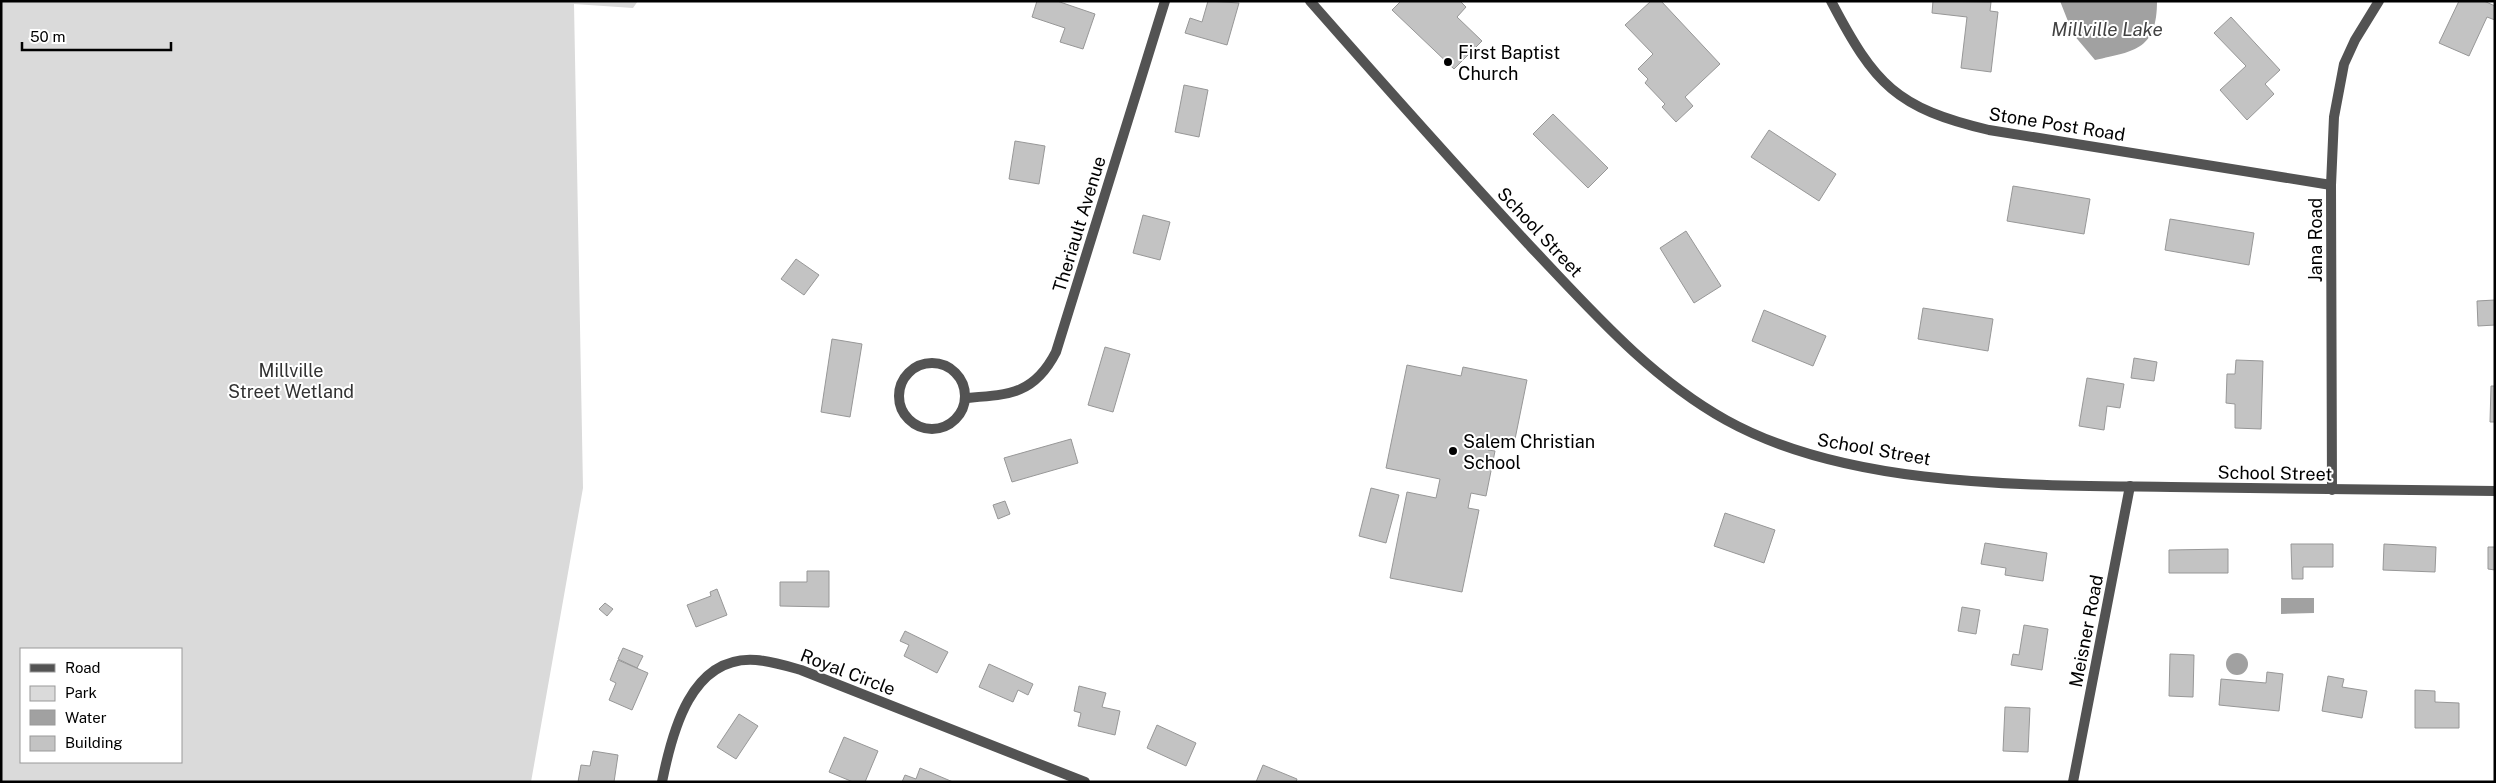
<svg xmlns="http://www.w3.org/2000/svg" width="2496" height="783" viewBox="0 0 2496 783" font-family="'Public Sans',sans-serif">
	<style>
		.green { fill: #dadada; fill-rule: evenodd }
		.water { fill: #a1a1a1 }
		.building { fill: #c3c3c3; stroke: #979797 }
		.lines { fill: none; stroke-linecap: round; stroke-linejoin: round }
		.minor { stroke: #535353; stroke-width: 10 }
		.tertiary { stroke: #535353; stroke-width: 10 }
		.poi-dot { fill: #000; stroke: #fff; stroke-width: 2 }
		.labels { text-anchor: middle; dominant-baseline: central; stroke-width: 4; stroke-linejoin: round; paint-order: stroke }
		.poi-label { font-size: 18px; fill: #000; stroke: #fff; text-anchor: start }
		.street-label { font-size: 18px; fill: #000; stroke: #fff }
		.park-label { font-size: 18px; fill: #313131; stroke: #fff }
		.water-label { font-size: 19px; font-style: italic; fill: #424242; stroke: #fff }
	</style>
	<rect width="100%" height="100%" fill="#fff"/>
	<path class="green" d="M1 1H638L633 8 574 4 583 488 531 782H1ZM21 649H181V762H21Z"/>
	<g class="water">
		<path d="M2060 1H2157C2157 49 2136 51 2095 60L2073 34Z"/>
		<path d="M2281 598H2314V613L2281 614Z"/>
		<circle cx="2237" cy="664" r="11"/>
	</g>
	<g class="building">
		<path d="M1037 1H1057L1095 14 1083 49 1060 42 1065 28 1032 17Z"/>
		<path d="M1208 1 1239 3 1227 45 1185 33 1190 18 1202 22Z"/>
		<path d="M1401 1H1460L1466 7 1457 17 1482 41 1454 69 1392 10Z"/>
		<path d="M1651 1H1661L1720 64 1685 97 1693 106 1676 122 1662 107 1665 104 1645 83 1648 79 1638 69 1653 54 1625 25Z"/>
		<path d="M1933 1 1991 2 1990 11 1998 12 1991 72 1961 68 1967 17 1932 13Z"/>
		<path d="M2459 1H2484L2495 6V20L2487 17 2469 56 2439 43Z"/>
		<path d="M2231 17 2280 70 2265 84 2274 94 2247 120 2220 90 2246 66 2214 33Z"/>
		<path d="M1184 85 1208 90 1199 137 1175 132Z"/>
		<path d="M1553 114 1608 168 1588 188 1533 134Z"/>
		<path d="M1769 130 1836 174 1819 201 1751 157Z"/>
		<path d="M1015 141 1045 146 1039 184 1009 179Z"/>
		<path d="M2013 186 2090 199 2084 234 2007 221Z"/>
		<path d="M1143 215 1170 222 1160 260 1133 253Z"/>
		<path d="M2170 219 2254 233 2249 265 2165 250Z"/>
		<path d="M1686 231 1721 286 1694 303 1660 248Z"/>
		<path d="M796 259 819 275 804 295 781 279Z"/>
		<path d="M2495 300V325L2478 326 2477 301Z"/>
		<path d="M1923 308 1993 319 1988 351 1918 339Z"/>
		<path d="M1764 310 1826 336 1813 366 1752 341Z"/>
		<path d="M832 339 862 344 850 417 821 412Z"/>
		<path d="M1105 347 1130 354 1113 412 1088 405Z"/>
		<path d="M2134 358 2157 362 2154 381 2131 378Z"/>
		<path d="M2236 360 2263 361 2261 429 2235 428V404L2226 403 2227 374H2235Z"/>
		<path d="M1407 365 1461 376 1463 367 1527 380 1514 444 1490 439 1488 450 1495 451 1486 496 1471 493 1468 508 1479 510 1462 592 1390 578 1407 492 1436 498 1440 479 1386 468Z"/>
		<path d="M2087 378 2124 384 2120 408 2107 406 2104 430 2079 426Z"/>
		<path d="M2491 386H2495V422H2490Z"/>
		<path d="M1071 439 1078 463 1012 482 1004 458Z"/>
		<path d="M1371 488 1399 495 1386 543 1359 536Z"/>
		<path d="M1005 501 1010 514 998 519 993 505Z"/>
		<path d="M1725 513 1775 530 1764 563 1714 546Z"/>
		<path d="M1985 543 2047 553 2043 581 2005 575 2006 568 1981 564Z"/>
		<path d="M2291 544H2333V567H2303V579H2292Z"/>
		<path d="M2384 544 2436 547 2435 572 2383 570Z"/>
		<path d="M2488 547H2495V570L2488 569Z"/>
		<path d="M2228 549V573H2169V550Z"/>
		<path d="M807 571H829V607L780 606V582H807Z"/>
		<path d="M717 589 727 615 696 627 687 605 711 596 710 592Z"/>
		<path d="M605 603 613 609 607 616 599 609Z"/>
		<path d="M1962 607 1980 610 1976 634 1958 631Z"/>
		<path d="M2024 625 2048 629 2042 670 2011 665 2013 654 2019 655Z"/>
		<path d="M905 631 948 652 937 673 904 656 909 645 900 641Z"/>
		<path d="M623 648 643 656 637 668 618 659Z"/>
		<path d="M2170 654 2194 655 2193 697 2169 696Z"/>
		<path d="M618 660 648 673 632 710 609 700 616 683 610 680Z"/>
		<path d="M989 664 1033 684 1028 695 1018 690 1013 702 979 687Z"/>
		<path d="M2267 672 2283 674 2279 711 2219 705 2221 679 2266 683Z"/>
		<path d="M2328 676 2344 679 2342 687 2367 691 2362 718 2322 711Z"/>
		<path d="M1079 686 1106 693 1102 707 1120 711 1115 735 1078 726 1081 713 1074 711Z"/>
		<path d="M2415 690 2435 691V702L2459 703V728H2415Z"/>
		<path d="M2005 707 2030 708 2028 752 2003 751Z"/>
		<path d="M739 714 758 726 736 759 717 747Z"/>
		<path d="M1157 725 1196 743 1186 766 1147 748Z"/>
		<path d="M844 737 878 751 865 782H853L829 772Z"/>
		<path d="M593 751 618 755 614 782H578L581 765 590 766Z"/>
		<path d="M1263 765 1297 779 1296 782H1256Z"/>
		<path d="M920 768 953 782H902L905 775 916 779Z"/>
	</g>
	<g class="lines">
		<g class="minor">
			<path d="M1831 1C1875 85 1896 108 1989 130L2331 185"/>
			<circle cx="932" cy="396" r="33"/>
			<path d="M965 398C1008 395 1034 395 1056 352L1165 1"/>
			<path d="M2332 490 2331 185 2334 117 2344 64 2355 40 2379 1"/>
			<path d="M662 782C672 732 691 655 756 660 771 661 787 666 801 670L1085 782"/>
			<path d="M2073 782 2130 486"/>
		</g>
		<path class="tertiary" d="M1310 1C1383 84 1456 166 1531 247 1591 310 1649 377 1726 420 1850 489 2032 485 2171 487 2279 489 2387 490 2495 491"/>
	</g>
	<g class="poi-dot">
		<circle cx="1448" cy="62" r="5"/>
		<circle cx="1453" cy="451" r="5"/>
	</g>
	<g class="labels">
		<g class="poi-label">
			<text x="1458" y="52">First Baptist<tspan x="1458" dy="21">Church</tspan></text>
			<text x="1463" y="441">Salem Christian<tspan x="1463" dy="21">School</tspan></text>
		</g>
		<g class="street-label">
			<text transform="translate(2057 124) rotate(9)">Stone Post Road</text>
			<text transform="translate(1079 224) rotate(-73)">Theriault Avenue</text>
			<text transform="translate(1540 232) rotate(47)">School Street</text>
			<text transform="translate(2315 240) rotate(-90)">Jana Road</text>
			<text transform="translate(1874 449) rotate(10)">School Street</text>
			<text transform="translate(2275 473) rotate(1)">School Street</text>
			<text transform="translate(2086 631) rotate(-79)">Meisner Road</text>
			<text transform="translate(848 672) rotate(21)">Royal Circle</text>
		</g>
		<g class="park-label">
			<text x="291" y="370">Millville<tspan x="291" dy="21">Street Wetland</tspan></text>
		</g>
		<g class="water-label">
			<text x="2107" y="29">Millville Lake</text>
		</g>
	</g>
	<rect width="2496" height="783" fill="none" stroke="#000000" stroke-width="5"/>
	<rect x="20" y="648" width="162" height="115" fill="#ffffff" stroke="#999999"/>
	<rect x="30" y="664" width="25" height="8" fill="#535353" stroke="#999999"/>
	<text x="65" y="673" font-size="15" fill="#000000">Road</text>
	<rect x="30" y="686" width="25" height="15" fill="#dadada" stroke="#999999"/>
	<text x="65" y="698" font-size="15" fill="#000000">Park</text>
	<rect x="30" y="710" width="25" height="15" fill="#a1a1a1" stroke="#999999"/>
	<text x="65" y="723" font-size="15" fill="#000000">Water</text>
	<rect x="30" y="736" width="25" height="15" fill="#c3c3c3" stroke="#999999"/>
	<text x="65" y="748" font-size="15" fill="#000000">Building</text>
	<path d="M22 42v8h149v-8" fill="none" stroke="#000000" stroke-width="2.5"/>
	<text x="30" y="42" font-size="15" fill="#000000" stroke="#ffffff" stroke-width="4" paint-order="stroke">50 m</text>
</svg>
